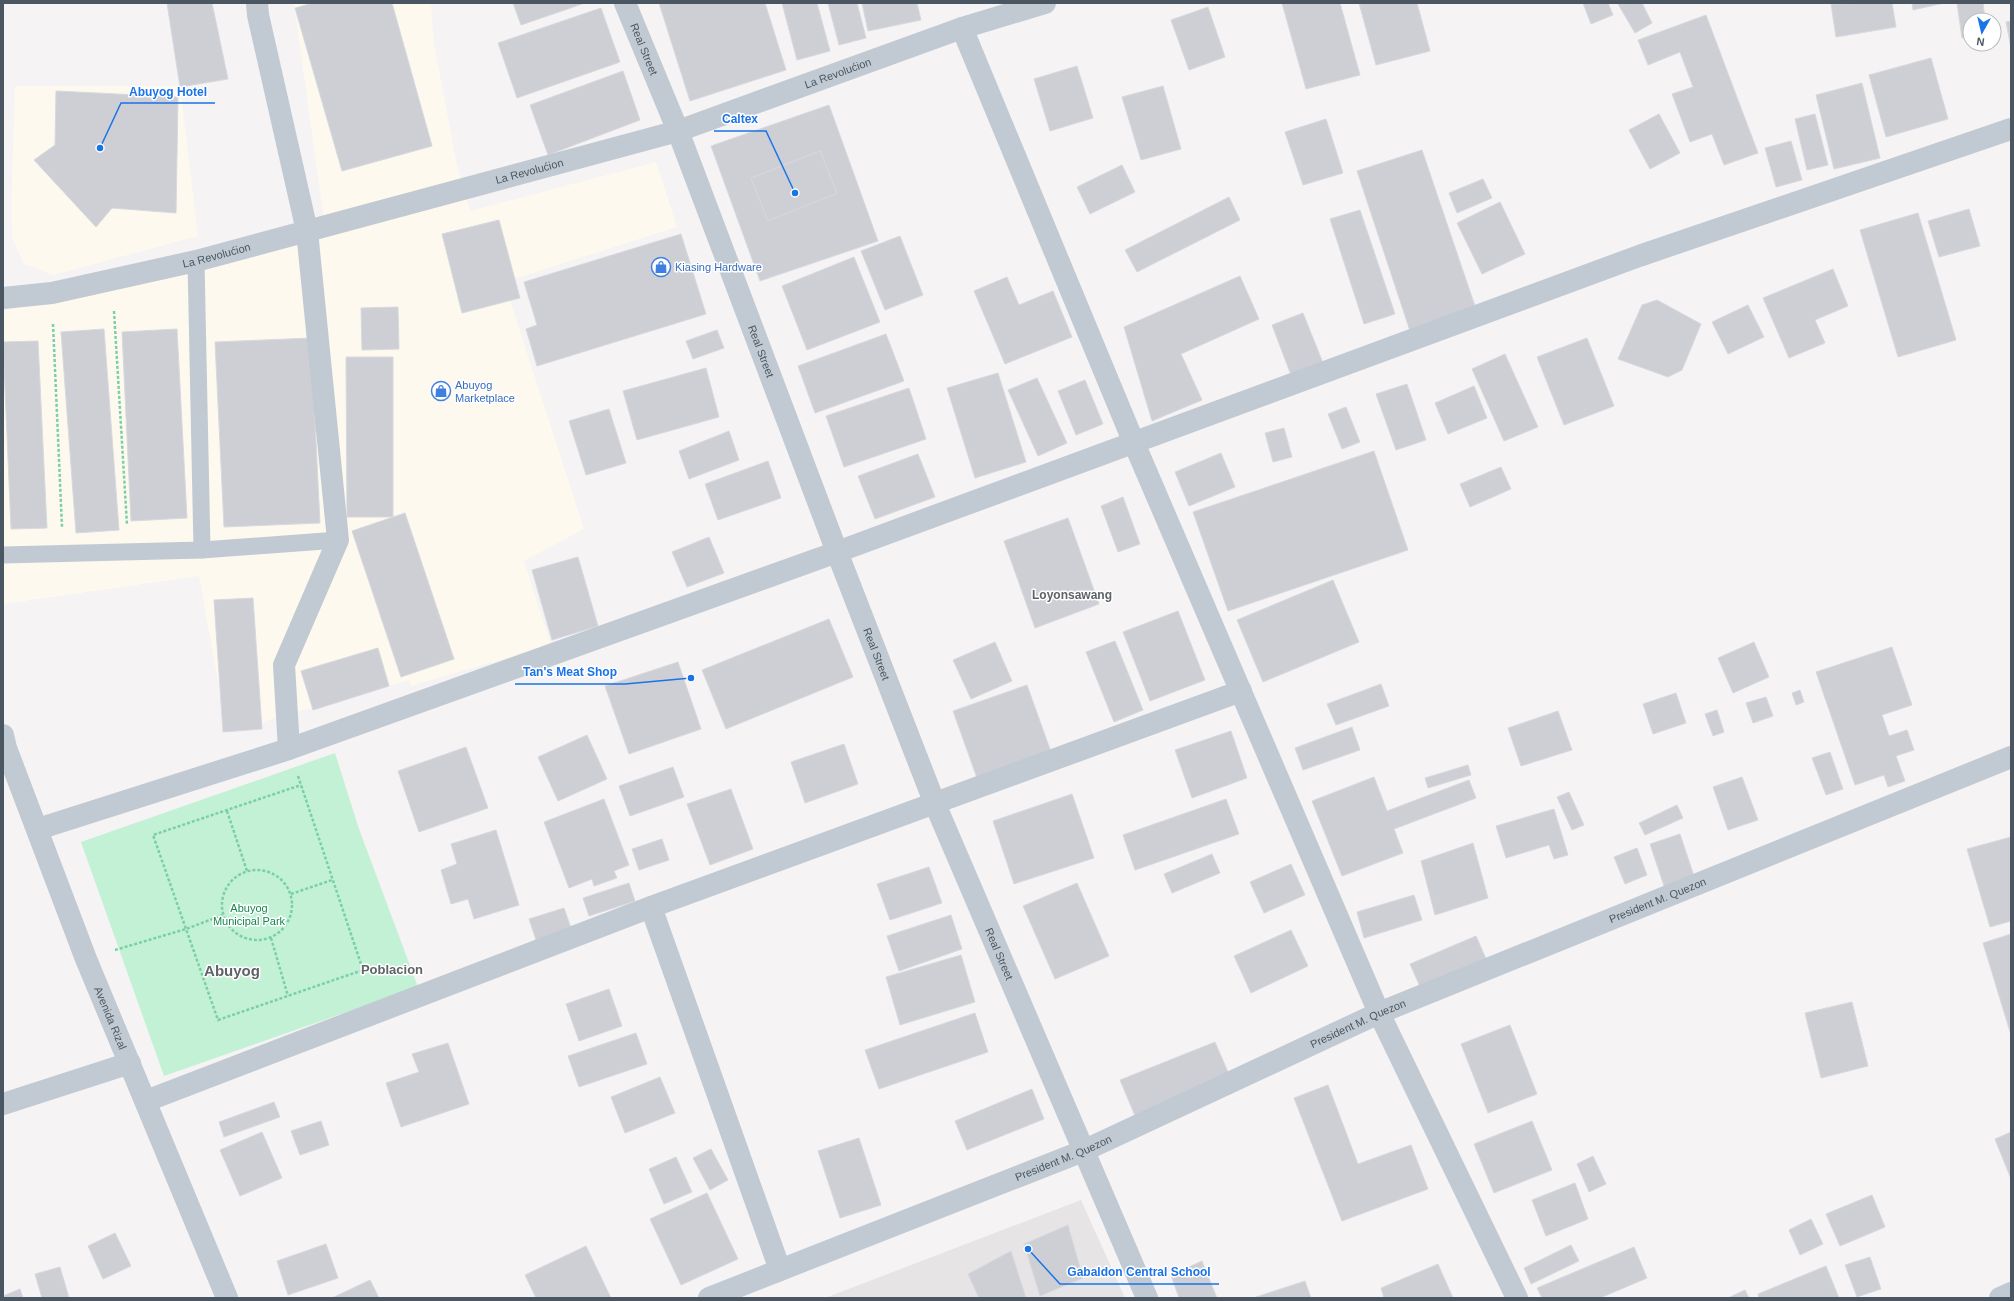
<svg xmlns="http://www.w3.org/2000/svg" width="2014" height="1301" viewBox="0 0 2014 1301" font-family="Arial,sans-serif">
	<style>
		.commercial { fill: #fdf9ef }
		.education { fill: #e6e4e5 }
		.green { fill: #c3f1d5 }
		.building { fill: #cdcfd5; stroke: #d7d9de }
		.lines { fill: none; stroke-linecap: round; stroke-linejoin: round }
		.path { stroke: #7ad0a6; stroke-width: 2.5; stroke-dasharray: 3 2; stroke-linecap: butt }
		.service { stroke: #c1cad2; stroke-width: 17 }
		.pedestrian { stroke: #c1cad2; stroke-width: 22 }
		.minor { stroke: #c1cad2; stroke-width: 22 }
		.tertiary { stroke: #c1cad2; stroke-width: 22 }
		.labels { text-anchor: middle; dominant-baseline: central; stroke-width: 3; stroke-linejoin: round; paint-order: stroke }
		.street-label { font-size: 11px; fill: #4a5661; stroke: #fff }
		.shop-label { font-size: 11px; fill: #366cbe; stroke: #fff; text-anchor: start }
		.park-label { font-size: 11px; fill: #17864f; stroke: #fff }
		.neighbourhood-label { font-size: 12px; font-weight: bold; fill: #5f6368; stroke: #fff }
		.quarter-label { font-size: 13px; font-weight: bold; fill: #5f6368; stroke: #fff }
		.district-label { font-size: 15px; font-weight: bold; fill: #5f6368; stroke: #fff }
		.leader { fill: none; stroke: #1a73e8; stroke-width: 1.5 }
		.callout-dot { fill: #1a73e8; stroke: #fff; stroke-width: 1.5 }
		.callout-label { font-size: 12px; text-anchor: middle; font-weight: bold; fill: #1a73e8; stroke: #fff; stroke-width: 3; stroke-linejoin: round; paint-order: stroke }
	</style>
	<rect width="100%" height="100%" fill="#f5f3f3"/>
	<g class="commercial">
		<path d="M294 3H431L434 44 457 165 470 211 656 162 677 227 504 282 584 529 524 561 551 645 411 686 409 680 227 732 199 576 3 604V311L326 235Z"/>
		<path d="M15 86H180L198 236 53 275 24 264 12 238 11 208Z"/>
	</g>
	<path class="education" d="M1081 1200 1125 1298H825Z"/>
	<path class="green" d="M335 753 359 829 418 987 164 1076 81 842Z"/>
	<g class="building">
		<path d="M167 3H212L228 79 180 87Z"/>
		<path d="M313 3H392L432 146 342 171 295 8Z"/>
		<path d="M513 3H585L521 25Z"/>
		<path d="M659 3H765L786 70 690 101Z"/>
		<path d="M782 3H817L830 51 797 60Z"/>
		<path d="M828 3H857L866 38 839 45Z"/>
		<path d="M862 3H917L921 20 868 31Z"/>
		<path d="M1282 3H1340L1360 75 1306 89Z"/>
		<path d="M1359 3H1417L1430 51 1376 65Z"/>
		<path d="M1583 3H1608L1613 15 1591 24Z"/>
		<path d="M1642 3 1652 23 1635 33 1618 4Z"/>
		<path d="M1892 3 1896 27 1836 37 1831 4Z"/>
		<path d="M1912 3H1944L1913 10Z"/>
		<path d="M1957 3H1983L1985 20H1970V37L1962 38Z"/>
		<path d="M1208 7 1225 57 1189 70 1171 20Z"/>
		<path d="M601 8 620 62 517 98 498 43Z"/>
		<path d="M1706 15 1758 153 1724 165 1712 134 1690 142 1672 94 1693 87 1680 52 1648 65 1638 40Z"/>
		<path d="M2011 21V48L2006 22Z"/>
		<path d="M1931 58 1948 119 1886 137 1869 75Z"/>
		<path d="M1077 66 1093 118 1050 131 1034 79Z"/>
		<path d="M623 71 640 120 548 155 530 105Z"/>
		<path d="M1862 83 1880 158 1834 169 1816 95Z"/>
		<path d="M1163 86 1181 149 1141 160 1122 97Z"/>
		<path d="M56 91 178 97 176 213 112 208 96 227 34 160 55 145Z"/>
		<path d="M829 105 878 241 760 281 711 146Z"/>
		<path d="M1659 114 1680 153 1650 169 1629 130Z"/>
		<path d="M1815 114 1828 165 1807 170 1795 119Z"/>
		<path d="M1326 119 1343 173 1303 185 1285 132Z"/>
		<path d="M1791 141 1802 180 1776 187 1765 148Z"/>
		<path d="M1422 150 1476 309 1410 331 1357 171Z"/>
		<path d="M820 151 837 193 768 221 751 178Z"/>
		<path d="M1122 165 1135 192 1090 214 1077 187Z"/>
		<path d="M1483 179 1492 198 1457 213 1449 193Z"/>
		<path d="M1229 197 1240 220 1137 272 1125 250Z"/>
		<path d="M1500 202 1525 254 1482 274 1457 223Z"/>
		<path d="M1969 209 1980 246 1939 257 1928 221Z"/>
		<path d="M1360 210 1395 314 1364 324 1330 219Z"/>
		<path d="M1918 213 1956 340 1898 357 1860 230Z"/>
		<path d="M499 220 520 298 462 313 442 234Z"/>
		<path d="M681 234 706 314 537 366 526 329 537 325 524 282Z"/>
		<path d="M900 236 923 295 885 310 861 251Z"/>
		<path d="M854 257 880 322 807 350 782 286Z"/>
		<path d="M1833 269 1848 306 1815 320 1825 343 1789 358 1763 298Z"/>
		<path d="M1240 276 1259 319 1181 354 1202 400 1152 421 1124 327Z"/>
		<path d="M1007 277 1019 305 1053 291 1072 337 1005 364 974 291Z"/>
		<path d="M1657 300 1701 324 1682 370 1668 377 1618 359 1642 305Z"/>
		<path d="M1748 305 1764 337 1728 354 1712 322Z"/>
		<path d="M398 307 399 349 362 350 361 308Z"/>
		<path d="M1303 313 1323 363 1291 375 1272 325Z"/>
		<path d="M104 329 119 530 76 533 61 332Z"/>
		<path d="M177 329 187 518 131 521 122 332Z"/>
		<path d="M717 330 724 348 693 359 686 341Z"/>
		<path d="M886 334 904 381 815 413 798 366Z"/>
		<path d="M311 338 320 523 224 527 215 342Z"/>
		<path d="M1587 338 1614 406 1564 425 1537 357Z"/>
		<path d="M38 341 47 528 11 529 3 342Z"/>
		<path d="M1505 354 1538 427 1504 441 1472 369Z"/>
		<path d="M346 357H393V517H347Z"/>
		<path d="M706 368 719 417 637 440 623 391Z"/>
		<path d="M998 373 1026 462 975 478 947 388Z"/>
		<path d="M1037 378 1067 443 1038 456 1008 390Z"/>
		<path d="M1085 380 1103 424 1076 435 1058 391Z"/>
		<path d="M1407 384 1426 440 1396 450 1376 394Z"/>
		<path d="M1474 386 1487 418 1448 434 1435 403Z"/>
		<path d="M909 388 926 439 844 467 826 416Z"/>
		<path d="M1346 407 1360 442 1342 449 1328 414Z"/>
		<path d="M609 409 626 463 586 475 569 421Z"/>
		<path d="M1284 428 1292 457 1273 462 1265 433Z"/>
		<path d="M729 431 739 460 689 479 679 451Z"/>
		<path d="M1374 451 1408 550 1228 611 1193 512Z"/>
		<path d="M1221 453 1235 487 1189 506 1175 472Z"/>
		<path d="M918 454 935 497 875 519 858 476Z"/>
		<path d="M768 461 781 498 718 520 705 484Z"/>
		<path d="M1501 467 1511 489 1470 507 1460 484Z"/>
		<path d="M1123 497 1140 544 1118 552 1101 506Z"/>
		<path d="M405 513 454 659 401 677 352 531Z"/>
		<path d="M1068 518 1099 604 1035 628 1004 541Z"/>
		<path d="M709 537 724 573 687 587 672 552Z"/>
		<path d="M578 557 598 626 552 640 532 570Z"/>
		<path d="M1333 580 1359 642 1263 682 1237 620Z"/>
		<path d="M253 598 262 729 223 732 214 600Z"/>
		<path d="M1178 611 1205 680 1150 701 1123 632Z"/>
		<path d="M829 619 853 677 726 729 702 670Z"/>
		<path d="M1115 641 1143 710 1114 722 1086 652Z"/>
		<path d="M995 642 1012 681 971 699 953 660Z"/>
		<path d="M1754 642 1769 677 1733 693 1718 658Z"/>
		<path d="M1892 647 1912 705 1882 715 1889 736 1907 730 1914 750 1896 756 1905 781 1888 787 1884 775 1855 785 1816 672Z"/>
		<path d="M378 648 389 686 313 710 301 671Z"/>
		<path d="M678 662 701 729 629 754 605 686Z"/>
		<path d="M1381 684 1389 706 1336 725 1327 704Z"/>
		<path d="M1027 685 1051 752 977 778 953 711Z"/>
		<path d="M1800 690 1804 702 1796 705 1792 693Z"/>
		<path d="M1676 693 1686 723 1653 734 1643 704Z"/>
		<path d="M1766 697 1773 716 1753 723 1746 703Z"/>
		<path d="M1717 710 1724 732 1713 736 1705 714Z"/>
		<path d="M1558 711 1572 750 1521 766 1508 728Z"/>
		<path d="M1352 727 1360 750 1303 770 1295 748Z"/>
		<path d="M1231 731 1247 778 1192 798 1175 750Z"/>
		<path d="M587 735 607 779 558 801 538 757Z"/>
		<path d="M844 744 858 784 805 803 791 762Z"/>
		<path d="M466 747 488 808 419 832 398 771Z"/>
		<path d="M1830 752 1843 789 1826 795 1812 758Z"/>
		<path d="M1468 765 1471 775 1428 788 1425 778Z"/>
		<path d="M673 767 684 797 630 816 619 786Z"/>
		<path d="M1374 777 1387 811 1469 780 1476 798 1394 829 1403 853 1342 876 1312 801Z"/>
		<path d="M1742 777 1758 820 1728 830 1713 787Z"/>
		<path d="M731 789 753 849 710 865 687 804Z"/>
		<path d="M1569 792 1584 825 1572 830 1557 797Z"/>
		<path d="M1072 794 1094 858 1014 884 993 821Z"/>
		<path d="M604 799 629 865 614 871 617 878 594 886 592 879 569 888 544 822Z"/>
		<path d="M1226 799 1239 834 1135 870 1123 835Z"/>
		<path d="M1677 805 1683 818 1645 835 1639 823Z"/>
		<path d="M1554 809 1568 855 1554 859 1549 845 1506 858 1496 826Z"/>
		<path d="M496 830 519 905 474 919 468 899 451 904 441 870 457 864 451 844Z"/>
		<path d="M1680 834 1696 882 1666 892 1650 844Z"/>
		<path d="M2011 837V921L1990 927 1967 849Z"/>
		<path d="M662 839 669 860 639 870 632 849Z"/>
		<path d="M1473 843 1488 898 1435 915 1421 861Z"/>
		<path d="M1637 848 1647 875 1625 884 1614 857Z"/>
		<path d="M1212 854 1220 873 1172 893 1164 874Z"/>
		<path d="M1291 864 1305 895 1264 913 1250 882Z"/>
		<path d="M929 867 942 903 890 920 877 884Z"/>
		<path d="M629 883 635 901 589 916 583 898Z"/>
		<path d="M1077 883 1109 956 1055 979 1023 906Z"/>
		<path d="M1414 895 1422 920 1364 938 1357 912Z"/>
		<path d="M564 908 571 928 536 940 529 919Z"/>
		<path d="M951 915 962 949 899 971 887 936Z"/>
		<path d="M1291 930 1308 966 1251 993 1234 956Z"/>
		<path d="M2011 934V1035L1983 943Z"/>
		<path d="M1476 936 1487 961 1421 989 1410 964Z"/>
		<path d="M961 955 975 1002 900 1025 886 977Z"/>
		<path d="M609 989 622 1026 579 1041 566 1004Z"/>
		<path d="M1852 1002 1868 1066 1821 1078 1805 1013Z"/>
		<path d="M975 1013 988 1052 879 1089 865 1050Z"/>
		<path d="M1510 1025 1537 1094 1488 1113 1461 1044Z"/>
		<path d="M636 1033 647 1064 579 1087 568 1056Z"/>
		<path d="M1215 1042 1231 1079 1136 1118 1120 1080Z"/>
		<path d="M448 1043 469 1104 401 1127 386 1083 419 1072 412 1054Z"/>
		<path d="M660 1077 675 1113 625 1133 611 1097Z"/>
		<path d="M1328 1085 1358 1164 1411 1145 1428 1189 1342 1221 1294 1098Z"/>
		<path d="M1032 1089 1044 1119 967 1150 955 1121Z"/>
		<path d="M274 1102 280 1117 224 1137 219 1122Z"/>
		<path d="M321 1121 329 1145 300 1155 291 1131Z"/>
		<path d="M1532 1121 1552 1170 1494 1193 1474 1144Z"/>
		<path d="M262 1132 282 1178 240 1196 220 1150Z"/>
		<path d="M2011 1132V1179L1995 1139Z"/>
		<path d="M859 1138 881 1205 840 1218 818 1151Z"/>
		<path d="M711 1149 728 1180 710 1190 693 1158Z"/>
		<path d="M1593 1156 1606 1184 1589 1192 1577 1164Z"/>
		<path d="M676 1157 692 1192 664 1204 649 1169Z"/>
		<path d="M1575 1183 1588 1219 1546 1236 1532 1200Z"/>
		<path d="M707 1193 738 1259 681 1285 650 1219Z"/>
		<path d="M1872 1195 1885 1227 1840 1246 1826 1214Z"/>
		<path d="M1811 1219 1823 1244 1800 1255 1789 1230Z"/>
		<path d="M1068 1225 1083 1278 1040 1296 1024 1244Z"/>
		<path d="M115 1233 131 1266 103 1279 88 1246Z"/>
		<path d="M326 1244 338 1278 288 1295 277 1261Z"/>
		<path d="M1571 1245 1579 1261 1531 1284 1524 1268Z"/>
		<path d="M586 1246 611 1298H536L525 1275Z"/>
		<path d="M1634 1247 1647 1278 1600 1298H1542L1537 1288Z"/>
		<path d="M1011 1251 1026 1298H979L968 1274Z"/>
		<path d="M1870 1257 1881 1289 1857 1297 1845 1265Z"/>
		<path d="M1202 1261 1217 1298H1179L1171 1275Z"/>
		<path d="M1438 1264 1453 1298H1384L1381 1288Z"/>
		<path d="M1826 1266 1839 1298H1759L1758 1294Z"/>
		<path d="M60 1267 69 1298H42L35 1274Z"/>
		<path d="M370 1280 379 1298H332Z"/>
		<path d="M1305 1281 1311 1298H1253Z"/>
		<path d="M20 1289 23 1298H3V1296Z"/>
		<path d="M1745 1290 1749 1298H1728Z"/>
	</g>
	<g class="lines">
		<g class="path">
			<path d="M114 311 127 525"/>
			<path d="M53 324 62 527"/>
			<path d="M298 776 363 970 218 1020 153 835 301 785"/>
			<path d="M227 811 247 871"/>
			<circle cx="257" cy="905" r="35"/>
			<path d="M291 894 332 880"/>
			<path d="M271 938 288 996"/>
			<path d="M115 950 186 929 223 915"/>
		</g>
		<g class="service">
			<path d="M196 261 202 550"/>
			<path d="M3 555 202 550 338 540"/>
		</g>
		<path class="pedestrian" d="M289 749 284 665 338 540 307 231"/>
		<g class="minor">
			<path d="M257 3 258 15 307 231"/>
			<path d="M962 28 1134 443 1379 1013 1517 1298"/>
			<path id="s1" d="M3 298 52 293 196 261 678 131 962 28 1045 3"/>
			<path d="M38 829 289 749 837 552 1639 256 2011 129"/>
			<path d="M651 907 780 1270"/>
			<path d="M146 1101 651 907 1241 691"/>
			<path d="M3 1104 130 1063"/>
			<path id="s2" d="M709 1298 1083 1151 1379 1013 2011 757"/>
			<path d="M2000 1298 2011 1293"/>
		</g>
		<g class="tertiary">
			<path id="s3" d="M625 3 678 131 837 552 935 804 1147 1298"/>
			<path id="s4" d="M3 735 6 748 86 959 227 1298"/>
		</g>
	</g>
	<defs>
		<g id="shop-ring" transform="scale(1)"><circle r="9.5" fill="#fff" stroke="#3f7fe0" stroke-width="1.5"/><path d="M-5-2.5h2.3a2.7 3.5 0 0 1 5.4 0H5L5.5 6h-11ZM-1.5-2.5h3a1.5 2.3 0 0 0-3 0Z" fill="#3f7fe0"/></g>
	</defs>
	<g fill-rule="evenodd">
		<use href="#shop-ring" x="661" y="267"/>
		<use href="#shop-ring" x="441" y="391"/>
	</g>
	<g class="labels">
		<g class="street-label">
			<text stroke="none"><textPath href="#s3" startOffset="50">Real Street</textPath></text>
			<text stroke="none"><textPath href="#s1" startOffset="866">La Revolućion</textPath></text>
			<text stroke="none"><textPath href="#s1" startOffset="542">La Revolućion</textPath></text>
			<text stroke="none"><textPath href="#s1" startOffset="218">La Revolućion</textPath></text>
			<text stroke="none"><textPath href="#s3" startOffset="374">Real Street</textPath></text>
			<text stroke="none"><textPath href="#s3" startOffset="698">Real Street</textPath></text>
			<text stroke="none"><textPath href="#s2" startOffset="1029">President M. Quezon</textPath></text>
			<text stroke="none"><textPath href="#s3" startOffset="1022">Real Street</textPath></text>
			<text stroke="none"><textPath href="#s4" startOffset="303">Avenida Rizal</textPath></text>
			<text stroke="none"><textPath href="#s2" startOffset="705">President M. Quezon</textPath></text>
			<text stroke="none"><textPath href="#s2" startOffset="381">President M. Quezon</textPath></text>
		</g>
		<g class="shop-label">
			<text x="675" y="267">Kiasing Hardware</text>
			<text x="455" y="385">Abuyog<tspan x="455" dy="13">Marketplace</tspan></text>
		</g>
		<g class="park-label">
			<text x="249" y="908">Abuyog<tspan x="249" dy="13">Municipal Park</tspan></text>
		</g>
		<g class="neighbourhood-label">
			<text x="1072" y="595">Loyonsawang</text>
		</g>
		<g class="quarter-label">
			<text x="392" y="969">Poblacion</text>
		</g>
		<g class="district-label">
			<text x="232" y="970">Abuyog</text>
		</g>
	</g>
	<path class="leader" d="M100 148L121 103H215M795 193L766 131H714M691 678L625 684H515M1028 1249L1060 1284H1219"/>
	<g class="callout-dot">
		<circle cx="100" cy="148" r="4"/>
		<circle cx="795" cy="193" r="4"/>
		<circle cx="691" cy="678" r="4"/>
		<circle cx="1028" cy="1249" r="4"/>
	</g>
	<g class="callout-label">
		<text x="168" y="96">Abuyog Hotel</text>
		<text x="740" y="123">Caltex</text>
		<text x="570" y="676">Tan's Meat Shop</text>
		<text x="1139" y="1276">Gabaldon Central School</text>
	</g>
	<rect width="2014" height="1301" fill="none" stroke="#4a5661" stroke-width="8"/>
	<g transform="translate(1982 32) rotate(188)"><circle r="19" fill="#ffffff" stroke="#b7bbc0"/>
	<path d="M0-3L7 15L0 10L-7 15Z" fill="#1a73e8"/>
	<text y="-6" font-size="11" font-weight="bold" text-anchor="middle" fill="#4a5661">N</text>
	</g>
</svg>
